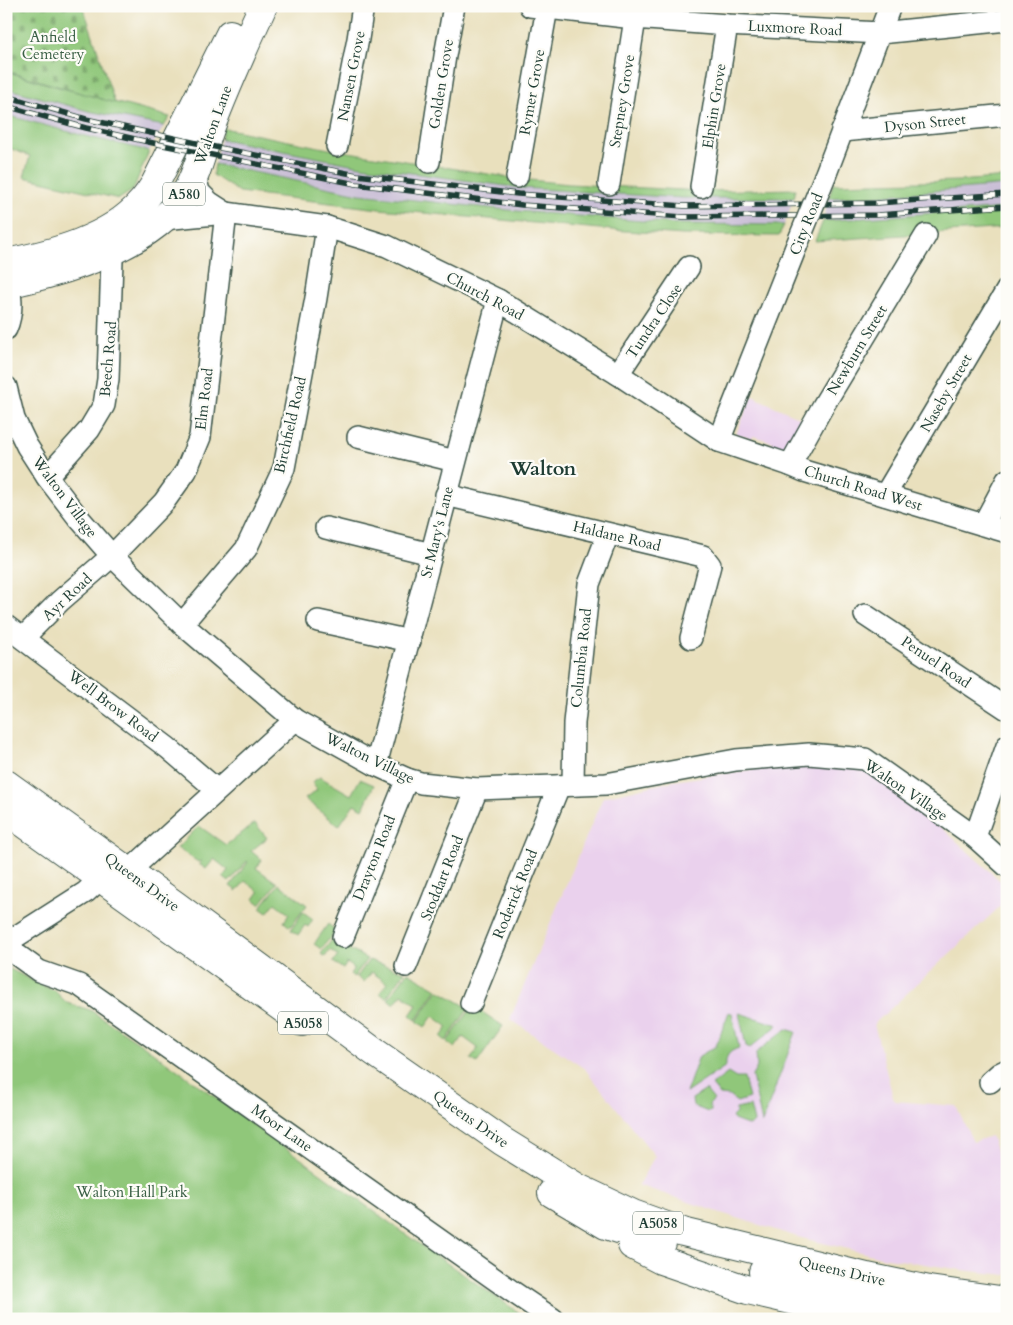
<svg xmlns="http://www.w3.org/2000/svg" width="1013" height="1325" viewBox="0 0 1013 1325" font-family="Cardo,serif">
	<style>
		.built { fill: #ead1ed }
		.railway { fill: #cabfd7 }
		.green { fill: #90c77a; stroke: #588257 }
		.cemetery { fill: url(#cemetery-stones); stroke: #588257 }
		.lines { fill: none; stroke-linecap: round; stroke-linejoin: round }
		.minor-casing { stroke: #3d5549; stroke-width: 24 }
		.highway-casing { stroke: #3d5549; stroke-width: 30 }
		.minor { stroke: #fff; stroke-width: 21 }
		.highway { stroke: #fff; stroke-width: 28 }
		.rail-casing { stroke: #1f3d34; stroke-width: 5.5 }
		.rail { stroke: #fdfcf7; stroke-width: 4; stroke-dasharray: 11; stroke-linecap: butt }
		.minor-bridge-casing { stroke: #3d5549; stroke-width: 24; stroke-linecap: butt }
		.minor-bridge { stroke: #fff; stroke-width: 21 }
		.labels { text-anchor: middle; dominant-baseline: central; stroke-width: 4.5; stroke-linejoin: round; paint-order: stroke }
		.shield { fill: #fdfcf7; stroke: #62766e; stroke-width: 1 }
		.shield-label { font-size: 14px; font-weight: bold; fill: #1f3d34 }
		.street-label { font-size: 15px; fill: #1f3d34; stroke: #fdfcf7 }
		.park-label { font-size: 15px; fill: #3b6046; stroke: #fdfcf7 }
		.district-label { font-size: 20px; font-weight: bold; fill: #1f3d34; stroke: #fdfcf7 }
	</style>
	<defs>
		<pattern id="cemetery-stones" width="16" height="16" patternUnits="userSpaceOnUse" patternTransform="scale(1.25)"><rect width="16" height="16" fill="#90c77a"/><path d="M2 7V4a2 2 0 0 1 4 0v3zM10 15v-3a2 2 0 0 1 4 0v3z" fill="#75a365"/></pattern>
	</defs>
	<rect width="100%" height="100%" fill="#fdfcf7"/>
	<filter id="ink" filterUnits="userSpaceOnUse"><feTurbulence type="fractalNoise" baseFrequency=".02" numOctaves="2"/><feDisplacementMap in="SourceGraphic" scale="10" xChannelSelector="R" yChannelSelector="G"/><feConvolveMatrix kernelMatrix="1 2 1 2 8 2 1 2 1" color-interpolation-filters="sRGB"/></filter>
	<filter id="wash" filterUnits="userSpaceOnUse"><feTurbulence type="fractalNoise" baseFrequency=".0096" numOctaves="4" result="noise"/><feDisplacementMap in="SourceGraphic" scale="20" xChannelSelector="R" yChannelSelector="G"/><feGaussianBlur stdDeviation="1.12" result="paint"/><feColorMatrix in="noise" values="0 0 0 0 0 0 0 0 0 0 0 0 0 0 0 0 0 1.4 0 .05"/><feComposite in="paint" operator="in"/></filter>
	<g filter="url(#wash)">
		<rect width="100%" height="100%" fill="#e9e0bd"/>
		<g class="built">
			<path d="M752 396 802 419 785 450 772 446 773 442 753 436 752 439 736 434Z"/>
			<path d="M770 767 862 768 908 797 1007 887V900L874 1024 894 1101 956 1106 973 1142 991 1136 999 1158H1007V1275L962 1270 881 1257 798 1237 718 1212 638 1185 655 1156 585 1069 510 1019 603 797 674 781Z"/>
		</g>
		<g class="railway">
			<path d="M6 88 88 111 164 126 149 151 81 135 6 115Z"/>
			<path d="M221 139 361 166 521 188 683 198H794L784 225 679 224 517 211 359 194 215 164Z"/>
			<path d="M1007 185V208L823 221 829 198 873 196Z"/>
		</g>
		<g class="green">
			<path d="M6 71 51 85 170 117 164 126 88 111 6 88Z"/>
			<path d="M6 115 81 135 149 151 133 190 119 199 24 177 30 156 6 147Z"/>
			<path d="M223 128 329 149 520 179 569 184 702 191 796 189 794 198H683L521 188 361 166 221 139Z"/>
			<path d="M215 164 359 194 517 211 679 224 784 225 779 236 683 235 611 230 379 209 239 192 213 175Z"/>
			<path d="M1007 177V185L873 196 829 198 833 184 959 181Z"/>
			<path d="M1007 208V228L815 241 823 221Z"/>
			<path d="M320 777 351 795 360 779 374 785 363 809 354 804 339 826 305 799 317 790 312 782Z"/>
			<path d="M255 823 267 838 251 851 262 860 256 868 277 883 260 904 254 899 259 892 245 881 237 891 230 886 248 862 247 861 229 882 223 877 228 870 214 859 206 869 199 864 202 861 198 862 177 848 199 826 226 845Z"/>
			<path d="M279 884 307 905 290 927 284 922 289 914 275 903 267 913 260 908Z"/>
			<path d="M303 912 313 919 308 927 305 925 298 935 291 930Z"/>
			<path d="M328 924 334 929V933L321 949 314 944Z"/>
			<path d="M332 940 367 959 354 977 350 974 354 968 347 963 343 969 333 962 338 956 330 950 325 957 321 954Z"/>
			<path d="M369 960 405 972 386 998 380 993 387 983 372 972 364 982 357 977Z"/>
			<path d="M6 967 43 986 54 990 67 1003 90 1010 140 1043 422 1246 528 1319H6Z"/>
			<path d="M408 972 437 989 416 1020 410 1015 417 1005 402 994 394 1004 388 999Z"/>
			<path d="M438 990 469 1008 446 1041 441 1037 448 1027 433 1016 425 1027 417 1021Z"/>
			<path d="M473 1006 503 1026 477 1063 471 1059 478 1048 463 1037 455 1048 447 1042Z"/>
			<path d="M729 1012 732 1013 739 1048C729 1051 725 1056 726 1066L686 1093 699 1056 716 1046Z"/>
			<path d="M739 1013 778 1025 750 1048 746 1046Z"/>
			<path d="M786 1029 796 1032 762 1123 752 1076 757 1067 756 1053Z"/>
			<path d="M728 1073 736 1078H744L749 1098 737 1102 729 1096 720 1095 712 1085Z"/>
			<path d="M706 1090 714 1100 709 1105 711 1111 708 1112 693 1106 692 1099Z"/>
			<path d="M750 1106 754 1122 750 1126 734 1120 732 1117 736 1113V1109Z"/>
		</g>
		<path class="cemetery" d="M6 6H83L115 103 6 71Z"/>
	</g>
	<g filter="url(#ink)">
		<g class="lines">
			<g class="minor-casing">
				<g id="minor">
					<path d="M530 6 634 18 727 25 880 33 1007 20"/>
					<path d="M842 131 1007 115"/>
					<path d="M337 146 358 39 363 6"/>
					<path d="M429 162 445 56 454 6"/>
					<path d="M195 175 199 192 209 202 226 213"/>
					<path d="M825 176 890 6"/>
					<path d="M517 177 547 8"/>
					<path d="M609 184 637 6"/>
					<path d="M701 187 727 25"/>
					<path d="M163 219 226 213 327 227 387 246 498 300 618 374 719 441 790 465 804 471 1007 532"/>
					<path d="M6 274C11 293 14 310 6 329"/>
					<path d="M618 374 689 267"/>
					<path d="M6 387 14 419 27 446 47 477 77 516 112 556 182 624 295 720 376 765 407 779 421 783 477 789 606 784 736 760 809 754 865 759 975 837 1007 866"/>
					<path d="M358 437 455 461"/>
					<path d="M719 441 796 247"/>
					<path d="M790 465 823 406 926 235"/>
					<path d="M47 477 89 430 104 405 108 379 112 260 110 251"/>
					<path d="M446 495 703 556 710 565 691 638"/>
					<path d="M885 495 1007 290"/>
					<path d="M983 525 1007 480"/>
					<path d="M326 528 431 554"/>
					<path d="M865 615 1007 709"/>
					<path d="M318 621 410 641"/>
					<path d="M182 624 246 549 284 468 316 298 327 227"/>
					<path d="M6 626 168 748 217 790"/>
					<path d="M23 638 60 601 112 556 164 502 186 471 200 437 226 213"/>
					<path d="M376 765 498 300"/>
					<path d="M573 785 574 723 589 584 608 534"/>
					<path d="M975 837 1007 746"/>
					<path d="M128 872 295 720"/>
					<path d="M343 937 407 779"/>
					<path d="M6 943 86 892 101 878"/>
					<path d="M6 947 39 971 79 985 513 1292 553 1319"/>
					<path d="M406 966 477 789"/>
					<path d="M471 1003 559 786"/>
					<path d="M990 1082 999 1074 1007 1070"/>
				</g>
			</g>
			<g class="highway-casing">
				<g id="highway">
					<path d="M6 263C52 254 110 239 141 203 147 197 151 190 155 184L230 34"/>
					<path d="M6 284C64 272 148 247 184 196 197 176 202 151 210 129 226 87 244 47 263 6"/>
					<path d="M6 784 175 905 373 1051 502 1141 578 1188 633 1214 683 1232 867 1277 929 1290 1007 1301"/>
					<path d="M6 810 302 1022"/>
					<path d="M552 1193 606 1225 662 1243"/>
					<path d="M632 1245 661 1260 748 1290 873 1319"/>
					<path d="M763 1272C839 1292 914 1308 991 1319"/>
				</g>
			</g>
			<use href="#minor" class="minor"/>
			<use href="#highway" class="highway"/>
			<g class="rail-casing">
				<g id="rail">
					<path d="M6 96 86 119 215 147 357 175 518 194 684 206 877 203 1007 194"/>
					<path d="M6 106 86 128 153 143 356 184 522 205 683 217 878 215 1007 206"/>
				</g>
			</g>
			<use href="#rail" class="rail"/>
			<g class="minor-bridge-casing">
				<path id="minor-bridge" d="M796 247 825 176"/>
			</g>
			<use href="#minor-bridge" class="minor-bridge"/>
		</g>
	</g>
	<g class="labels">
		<g class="shield">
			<rect x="163" y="182.5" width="42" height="23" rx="4"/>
			<rect x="278" y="1011.5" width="50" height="23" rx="4"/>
			<rect x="633" y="1211.5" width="50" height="23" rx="4"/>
		</g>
		<g class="shield-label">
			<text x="184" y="194">A580</text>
			<text x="303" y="1023">A5058</text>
			<text x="658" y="1223">A5058</text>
		</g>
		<g class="street-label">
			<text transform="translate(795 28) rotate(3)">Luxmore Road</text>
			<text transform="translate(351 76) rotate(-79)">Nansen Grove</text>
			<text transform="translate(441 84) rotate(-81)">Golden Grove</text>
			<text transform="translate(532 92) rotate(-80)">Rymer Grove</text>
			<text transform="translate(622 101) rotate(-81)">Stepney Grove</text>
			<text transform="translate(714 106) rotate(-81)">Elphin Grove</text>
			<text transform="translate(925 123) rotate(-6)">Dyson Street</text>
			<text transform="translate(213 125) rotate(-70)">Walton Lane</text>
			<text transform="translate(806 224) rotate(-68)">City Road</text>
			<text transform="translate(485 296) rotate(28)">Church Road</text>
			<text transform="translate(654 321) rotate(-56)">Tundra Close</text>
			<text transform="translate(857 350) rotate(-59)">Newburn Street</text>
			<text transform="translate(108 359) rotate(-85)">Beech Road</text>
			<text transform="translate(946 393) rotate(-60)">Naseby Street</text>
			<text transform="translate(204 399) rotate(-83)">Elm Road</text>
			<text transform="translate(290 425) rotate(-77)">Birchfield Road</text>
			<text transform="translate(863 488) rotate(17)">Church Road West</text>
			<text transform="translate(65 497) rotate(53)">Walton Village</text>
			<text transform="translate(437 532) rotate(-76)">St Mary's Lane</text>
			<text transform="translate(617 536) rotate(13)">Haldane Road</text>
			<text transform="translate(67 597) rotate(-43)">Ayr Road</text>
			<text transform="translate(581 658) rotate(-84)">Columbia Road</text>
			<text transform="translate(936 662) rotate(34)">Penuel Road</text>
			<text transform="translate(113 706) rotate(37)">Well Brow Road</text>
			<text transform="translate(370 758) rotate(26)">Walton Village</text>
			<text transform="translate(906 790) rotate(34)">Walton Village</text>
			<text transform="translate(374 858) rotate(-68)">Drayton Road</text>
			<text transform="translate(442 878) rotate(-68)">Stoddart Road</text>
			<text transform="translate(142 882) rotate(36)">Queens Drive</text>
			<text transform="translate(515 894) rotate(-68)">Roderick Road</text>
			<text transform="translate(471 1119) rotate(35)">Queens Drive</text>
			<text transform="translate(282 1128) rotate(35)">Moor Lane</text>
			<text transform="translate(842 1271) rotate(13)">Queens Drive</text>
		</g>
		<g class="park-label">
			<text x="53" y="37">Anfield<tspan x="53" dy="17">Cemetery</tspan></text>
			<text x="132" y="1192">Walton Hall Park</text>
		</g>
		<g class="district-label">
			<text x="543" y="468">Walton</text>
		</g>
	</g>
	<rect width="1013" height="1325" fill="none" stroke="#fdfcf7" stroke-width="25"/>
</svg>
